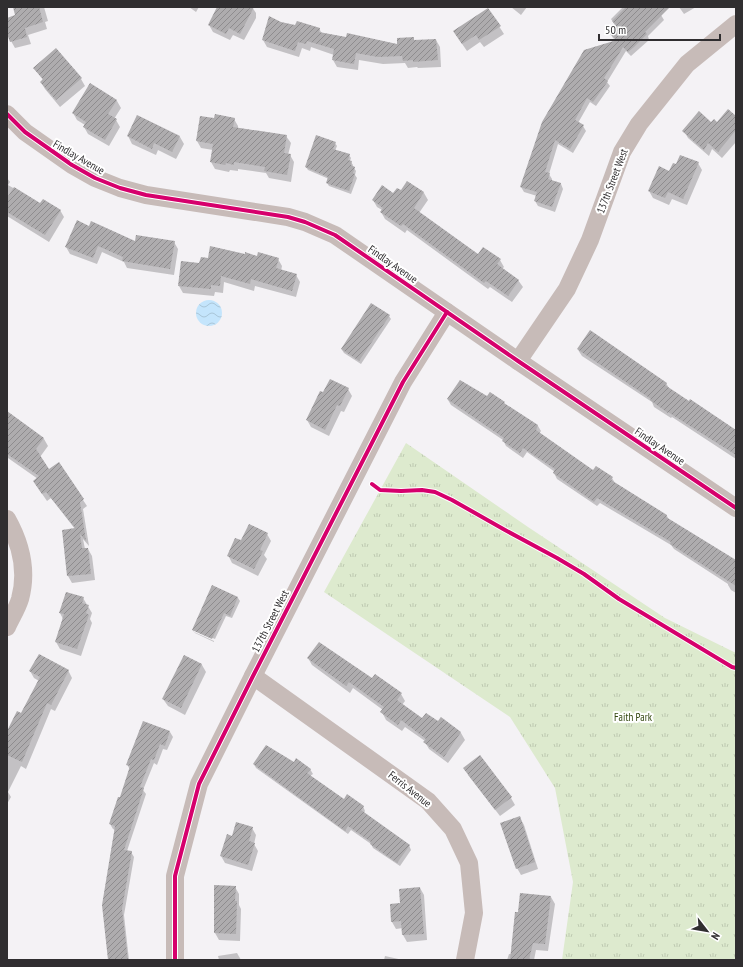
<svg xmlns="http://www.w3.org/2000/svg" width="743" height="967" viewBox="0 0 743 967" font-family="'PT Sans Narrow',sans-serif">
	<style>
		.grass { fill: url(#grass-tufts) }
		.water { fill: url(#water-waves) }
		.shadow { fill: #0003 }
		.building { fill: url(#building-hatch) }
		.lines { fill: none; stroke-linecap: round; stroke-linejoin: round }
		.minor { stroke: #c7bbb8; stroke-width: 18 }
		.cycleway-casing { stroke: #fff; stroke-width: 6 }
		.cycleway { stroke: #d6006c; stroke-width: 4 }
		.labels { text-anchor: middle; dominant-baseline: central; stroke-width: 4; stroke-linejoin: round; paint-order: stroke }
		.street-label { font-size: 11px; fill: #302e30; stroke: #fff }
		.park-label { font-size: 11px; fill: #344811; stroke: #fff }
	</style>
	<defs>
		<pattern id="grass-tufts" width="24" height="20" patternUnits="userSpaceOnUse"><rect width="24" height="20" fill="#ddeace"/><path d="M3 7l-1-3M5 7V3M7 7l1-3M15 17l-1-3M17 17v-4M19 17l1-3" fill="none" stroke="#bec9b1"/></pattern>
		<pattern id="water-waves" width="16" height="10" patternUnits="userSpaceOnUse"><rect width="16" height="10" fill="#c4e5fc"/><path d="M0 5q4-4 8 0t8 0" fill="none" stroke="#a9c5d8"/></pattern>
		<pattern id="building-hatch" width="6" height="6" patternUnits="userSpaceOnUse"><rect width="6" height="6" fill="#aeacae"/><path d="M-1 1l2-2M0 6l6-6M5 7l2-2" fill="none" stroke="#8e8c8e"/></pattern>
	</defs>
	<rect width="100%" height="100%" fill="#f4f2f5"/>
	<path class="grass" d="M406 443 528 527 665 618 736 653V960H562L573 882 555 788 510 717 324 592Z"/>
	<circle class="water" cx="209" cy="313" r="13"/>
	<g class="shadow">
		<path d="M17 7H44L48 21 45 22 47 29 28 35 31 44 15 48 11 41 7 31V19L17 16Z"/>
		<path d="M189 7H199L196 12Z"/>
		<path d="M218 7H252L256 13V18L244 40 233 35 230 40 213 32 209 25Z"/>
		<path d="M511 7H527L521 15Z"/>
		<path d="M623 7H653L661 15 664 20 648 36 649 40 631 56 626 51 607 82 610 86 596 106 590 102 578 123 583 126 586 131 573 153 558 144 549 174 552 179V181L561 184 563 189 555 212 538 206 535 201 537 196 524 192 521 187 617 41 613 38 610 33 616 27 611 19Z"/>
		<path d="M679 7H696L684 14Z"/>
		<path d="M488 9 504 34 484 47 480 42 467 51 458 38Z"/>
		<path d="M281 23 296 26 319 28 322 34 398 45 413 38 415 41 436 40 440 47 441 67 418 68 417 67 408 68 405 63 383 64 359 60 358 70 337 67 333 60 334 55 311 47 310 51 302 48 299 57 267 47 263 40Z"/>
		<path d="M34 68 81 79 85 86 60 107 45 89 41 82 43 80Z"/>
		<path d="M90 84 117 101 121 108 114 119 116 120 120 127 109 146 88 134 84 127 85 125 77 120 73 113Z"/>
		<path d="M138 116 180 137 184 144 176 159 158 150 156 155 132 144 128 136Z"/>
		<path d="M736 118V142L722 158 712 149 709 156 688 138 684 131 711 123H717Z"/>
		<path d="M234 119 238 126V128L286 136 291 143 288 155H290L294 162 291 182 269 178 266 173 238 169V171L230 170 229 172 215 169 211 162 213 150 201 148 197 141 214 120Z"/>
		<path d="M335 143 337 146 335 151 349 155 351 158 350 161 351 162 353 165 352 167 354 168 356 171 355 175 357 178 351 194 329 186 327 183 329 179 308 170 306 167Z"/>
		<path d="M698 163 702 170 687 205 672 199 669 205 653 198 649 191 670 172Z"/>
		<path d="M7 178 10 182 8 185 41 204 60 210 64 217 49 242 7 216Z"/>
		<path d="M408 182 424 193 428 200 419 213 478 256 500 260 504 267 502 269 518 280 523 287 512 302 490 287 488 289 407 230 405 233 385 219 381 212 382 210 377 207 373 200 401 192Z"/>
		<path d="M90 227 136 243 174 242 178 249 174 275 127 268 124 262 102 252 97 264 70 254 66 247Z"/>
		<path d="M257 257 278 259 282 266 281 271 296 275 300 282 296 297 255 286 254 291 224 282 223 293 215 292 214 296 183 293 179 286 200 264Z"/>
		<path d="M389 316 391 319 361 364 344 353 342 350Z"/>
		<path d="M578 350 666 383 670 390 736 431V459L672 417 671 418 654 407 652 402 582 356Z"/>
		<path d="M348 389 352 396 344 412 341 411 329 436 311 427 307 420 324 393Z"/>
		<path d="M488 397 504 403 505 405 538 426 541 431 539 434 593 472 612 478 615 483 667 516 669 520 736 565V593L731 590 728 585V584L674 549 671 545 600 503 597 506 557 479 554 473 555 472 527 452 523 458 506 446 503 440 451 405 448 400Z"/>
		<path d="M10 414 44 439 48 446 40 457 49 470 83 500 87 506 83 509 89 546 83 539 85 549H88L92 556 95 580 72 583 68 576 63 531 75 529 51 498 47 501 38 488V479L8 458 7 459V418Z"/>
		<path d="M267 534 271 541 264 555 267 559 258 576 232 563 228 555 241 542Z"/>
		<path d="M212 587 238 598 240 601 232 618 226 616 215 639 194 630V632L193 630Z"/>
		<path d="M83 598 92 613 90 619 92 623 81 656 60 649 56 642 63 619 60 613Z"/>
		<path d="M194 632 214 641V642L195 633Z"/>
		<path d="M184 656 202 665 206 672 185 715 168 706 163 699Z"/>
		<path d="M308 658 373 679 401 694 405 701 402 705 422 720 438 723 441 719 461 733 465 740 448 763 429 749 425 742V741L405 727 402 731 386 720 382 712 383 710 353 688 350 693 312 665Z"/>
		<path d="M68 670 72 678 55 711 51 709 26 769 21 766 8 792 11 797 7 804V729L9 730 21 714 39 681 34 678 30 671Z"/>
		<path d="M170 732 173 737 167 750 163 749 157 765 154 763 143 790 146 794 127 851 131 852 134 857 124 915 129 960H109L115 830 113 829 110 824 118 798 121 799 130 770 127 764Z"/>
		<path d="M480 756 511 798 515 805 500 816 468 775Z"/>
		<path d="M254 764H294L310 769 313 774 310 776 344 800 363 806 365 811 364 813 409 845 411 850 400 866 373 848 371 844 351 830 348 834 256 768Z"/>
		<path d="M520 818 524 825 538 869 521 875 517 868Z"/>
		<path d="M252 828 256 835 254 844 258 851 252 871 225 863 221 856 232 837Z"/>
		<path d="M235 887 239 894V905L241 909 240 941 219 940 215 933Z"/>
		<path d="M420 888 424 895 427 940 407 942 403 935V928L396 929 392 922 401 904Z"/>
		<path d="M551 897 555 904 548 951 536 950 534 960H507L509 954H512Z"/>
		<path d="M237 953 241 960H219L218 956Z"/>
		<path d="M385 956 403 960H384Z"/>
	</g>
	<g class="building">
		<path d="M13 7H39L43 22 25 28 27 37 10 42 7 34V18L15 15Z"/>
		<path d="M217 7H254L240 34 229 28 226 34 208 25Z"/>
		<path d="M626 7H670L645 32 647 34 634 47 628 52 623 47 604 78 608 81 593 102 587 98 575 120 584 125 570 149 555 140 545 172 550 173 548 179 561 183 552 207 534 201 537 192 520 187 542 122 584 50 617 40 609 33 616 25 612 21Z"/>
		<path d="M488 8 501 26 479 40 476 35 462 44 453 31Z"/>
		<path d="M269 16 281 22 295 25 297 21 320 28 319 32 346 37 347 33 397 44V38L414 37V40L436 39 438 60 413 62V60L403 61 402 56 378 57 356 53 354 64 332 60 334 49 307 41 306 44 298 42 295 51 262 40Z"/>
		<path d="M56 48 82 78 56 100 40 82 43 79 33 68Z"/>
		<path d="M90 83 117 100 108 114 117 119 105 140 83 127 86 122 72 113Z"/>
		<path d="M728 109 736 116V130L718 152 708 143 704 150 682 131 699 111 711 122 714 119 717 122Z"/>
		<path d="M215 114 235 118 233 127 287 135 284 153 291 154 287 175 264 171 265 167 234 162V165L226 163 225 165 210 162 213 144 196 141 200 116 214 118Z"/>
		<path d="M137 115 180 136 172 152 154 143 152 149 127 136Z"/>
		<path d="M316 135 336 142 333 149 350 154 348 160 352 161 351 165 355 167 353 173 355 174 349 191 326 183 328 177 305 167Z"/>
		<path d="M680 155 699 162 683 199 668 192 665 198 648 191 659 166 669 171 673 163 676 164Z"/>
		<path d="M407 181 424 192 414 208 478 254 483 247 501 259 497 264 519 280 508 296 486 281 484 283 403 224 401 226 380 212 383 208 372 200 382 185 393 193 397 188 401 190Z"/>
		<path d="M14 187 40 203 43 199 61 210 45 235 7 212V198Z"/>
		<path d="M77 220 89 226 91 221 135 241 136 235 175 241 170 269 122 261 123 257 98 246 93 258 65 247Z"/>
		<path d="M210 246 245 254V252L257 256 258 252 279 258 276 268 297 274 292 291 251 279 250 284 221 276 220 286 211 285V289L178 286 181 261 199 263 201 257 208 258Z"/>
		<path d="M371 303 390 315 359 361 341 349Z"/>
		<path d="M590 330 667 383 665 385 689 401 690 399 736 430V455L668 412V413L650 400 651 399 577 349Z"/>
		<path d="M330 379 349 388 340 406 337 405 325 430 306 420 320 391 323 392Z"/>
		<path d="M460 380 487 396 490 392 505 402 504 403 538 425 536 430 593 470 596 466 613 477 611 480 667 515 666 517 736 560V586L670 544 671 542 597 498 594 502 553 473 555 469 523 448 520 453 502 441 504 438 447 399Z"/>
		<path d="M7 411 44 438 36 449 49 469 59 462 84 499 80 502 86 541 80 534 82 548H88L91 574 67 576 62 530 75 528 46 492 42 494 33 481 39 476 7 454Z"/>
		<path d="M249 524 268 533 260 550 263 551 254 569 227 556 235 538 241 540Z"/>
		<path d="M212 585 238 597 230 616 224 613 212 639 192 630Z"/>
		<path d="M66 592 84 597 82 603 89 605 86 613 89 615 77 649 55 642 64 614 59 613Z"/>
		<path d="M319 642 372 678 375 674 402 693 397 700 422 718 426 713 438 721 441 717 461 732 444 757 423 742 426 739 401 720 398 725 380 712 384 707 349 682 346 686 307 658Z"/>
		<path d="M39 654 69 670 51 705 47 703 22 762 7 755V731L17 711 21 713 40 677 29 671Z"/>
		<path d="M184 655 202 664 181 708 162 699Z"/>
		<path d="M143 721 170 731 165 746 160 744 154 760 151 759 140 787 144 788 124 850 132 851 122 909 128 960H108L102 905 115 826 109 824 118 797H120L130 766 126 765Z"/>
		<path d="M266 745 294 762 296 758 311 769 307 773 344 799 347 794 364 806 361 810 410 845 397 863 370 844 371 842 348 826 345 831 253 764Z"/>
		<path d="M480 755 512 797 495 810 463 768Z"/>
		<path d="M520 816 535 862 516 869 500 823Z"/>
		<path d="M236 822 253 827 249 841 255 843 248 865 220 856 227 834 232 836Z"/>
		<path d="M214 885 236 886 235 901H237L236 934 214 933Z"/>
		<path d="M420 887 424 934 402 935 401 921 391 922 390 904 400 903 399 889Z"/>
		<path d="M520 893 551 896 545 944 533 943 529 960H510L515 912H518Z"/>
	</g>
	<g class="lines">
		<g class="minor">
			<path d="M7 114 25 132 72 165 95 178 120 188 146 195 288 217 305 222 335 235 518 361 736 508"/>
			<path d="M518 361 567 289 590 240 622 152 639 124 687 64 736 24"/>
			<path d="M7 519C21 544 28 570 20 599 17 609 11 618 7 627"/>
			<path d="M253 676 428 801 453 829 469 863 474 913 465 960"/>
			<path d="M175 960V876L199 784 253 676 403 382 447 312"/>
		</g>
		<g class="cycleway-casing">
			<g id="cycleway">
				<path d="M7 114 25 132 72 165 95 178 120 188 146 195 288 217 305 222 335 235 518 361 736 508"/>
				<path d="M372 484 380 490 401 491 422 490 435 492 452 500 475 513 505 530 557 558 584 574 619 599 732 667 736 668"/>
				<path d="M175 960V876L199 784 253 676 403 382 447 312"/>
			</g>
		</g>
		<use href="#cycleway" class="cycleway"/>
	</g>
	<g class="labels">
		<g class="street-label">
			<text transform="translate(79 157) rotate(30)">Findlay Avenue</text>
			<text transform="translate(612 181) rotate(-69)">137th Street West</text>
			<text transform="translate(393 264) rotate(35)">Findlay Avenue</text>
			<text transform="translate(660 446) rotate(34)">Findlay Avenue</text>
			<text transform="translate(270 621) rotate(-63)">137th Street West</text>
			<text transform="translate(410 789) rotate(38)">Ferris Avenue</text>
		</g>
		<g class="park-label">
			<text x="633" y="717">Faith Park</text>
		</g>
	</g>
	<rect width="743" height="967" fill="none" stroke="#302e30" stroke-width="16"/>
	<g transform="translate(707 931) rotate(121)" stroke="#ffffff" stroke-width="3" paint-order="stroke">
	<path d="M0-3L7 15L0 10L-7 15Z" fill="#302e30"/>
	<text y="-6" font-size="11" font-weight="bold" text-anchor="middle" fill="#302e30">N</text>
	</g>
	<path d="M599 34v6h121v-6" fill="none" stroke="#302e30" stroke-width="2"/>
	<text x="605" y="34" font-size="12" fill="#302e30" stroke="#ffffff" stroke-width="3" paint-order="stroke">50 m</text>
</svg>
